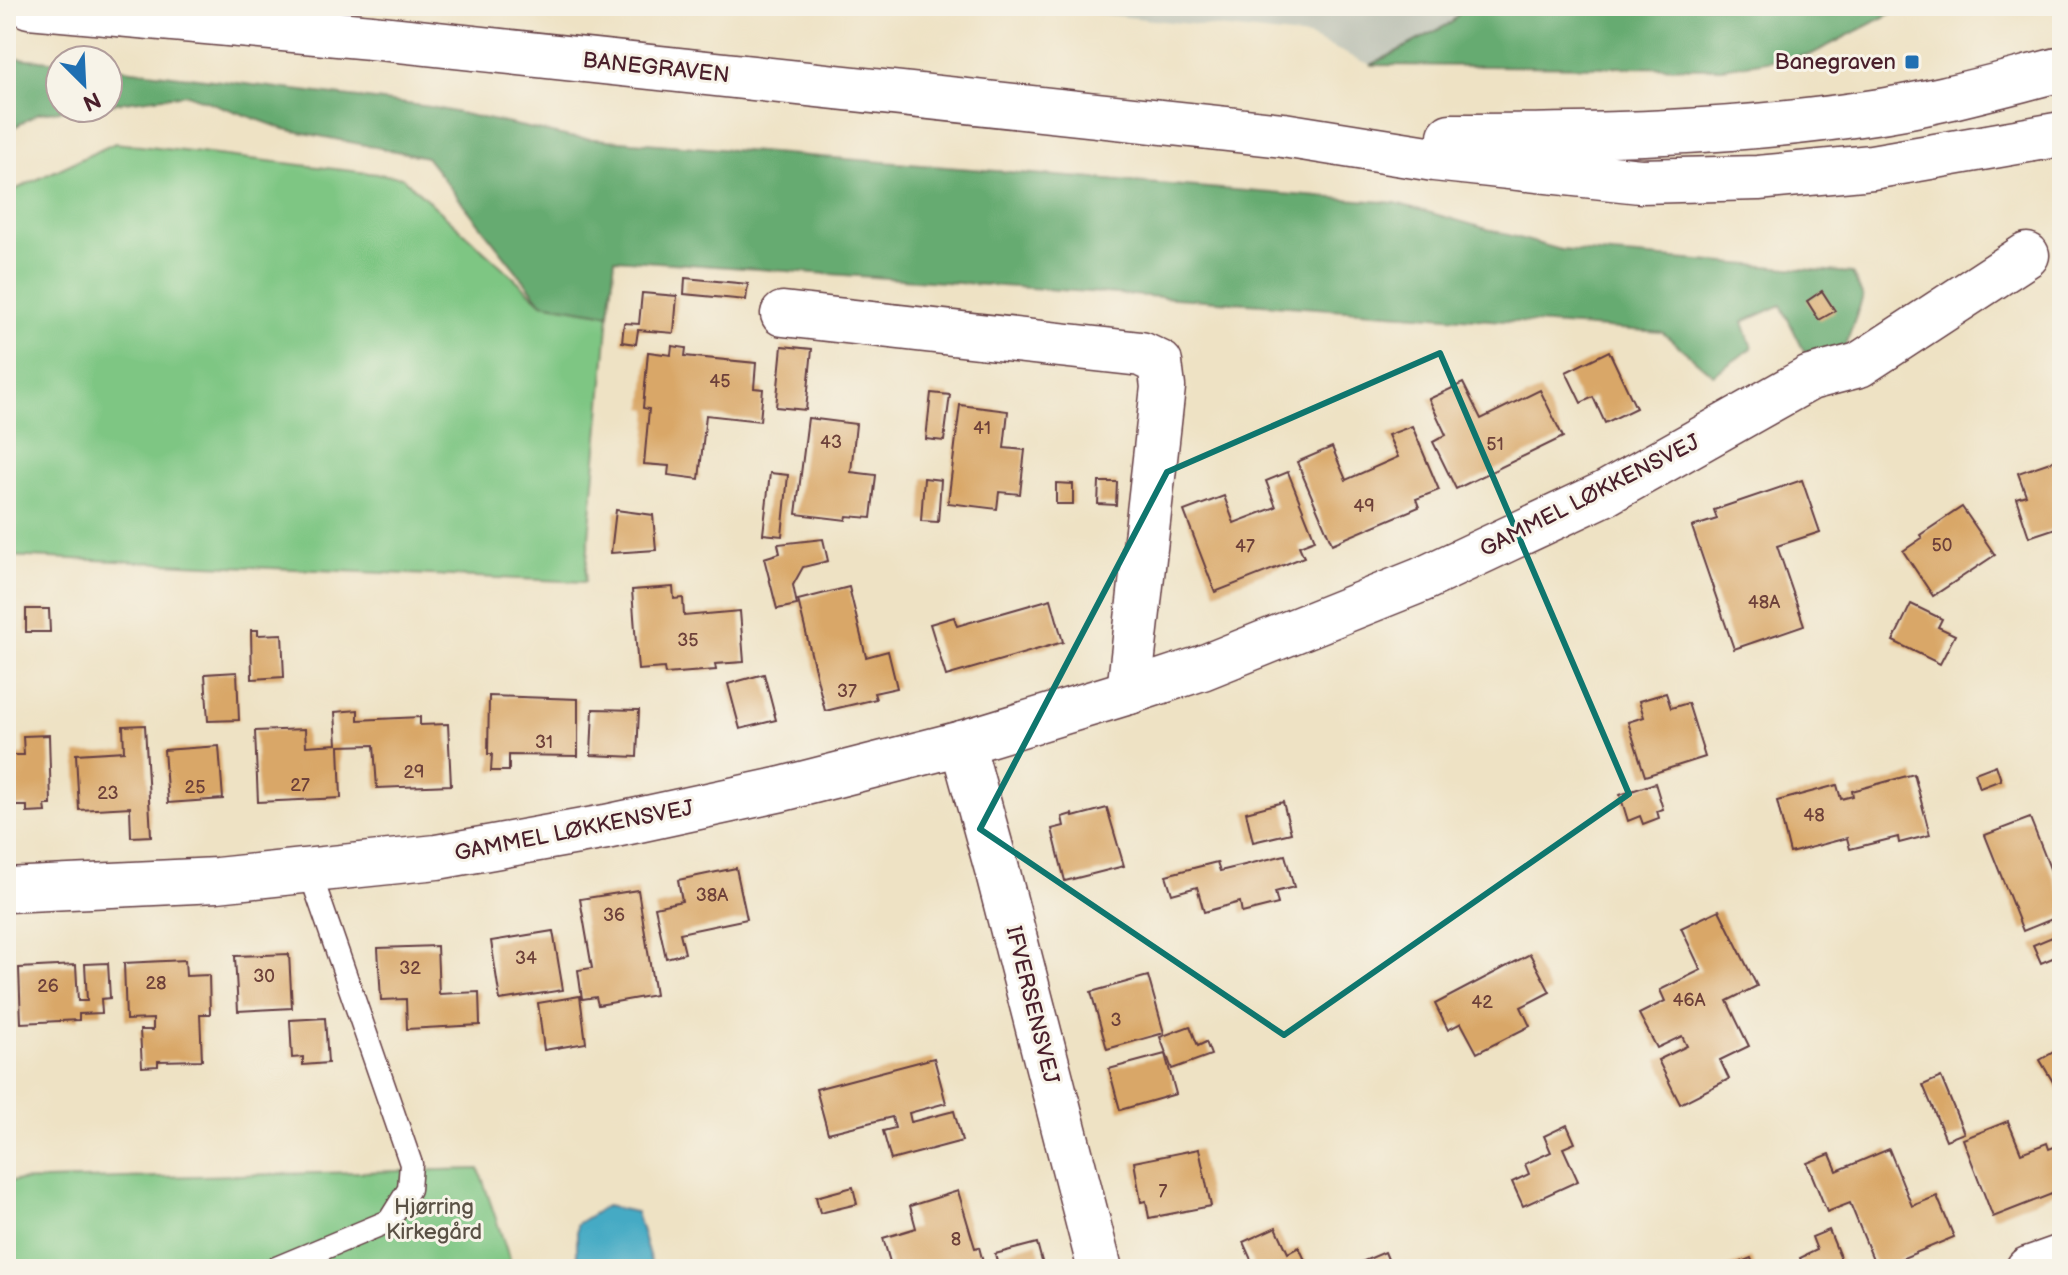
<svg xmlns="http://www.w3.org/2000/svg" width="2068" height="1275" viewBox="0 0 2068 1275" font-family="'Balsamiq Sans',sans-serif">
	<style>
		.industrial { fill: #c2c6b9 }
		.green { fill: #7ec683; stroke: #647257; stroke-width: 2 }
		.forest { fill: #66ab71; stroke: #58654e; stroke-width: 2 }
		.water { fill: #44aac4; stroke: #476478; stroke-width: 2 }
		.building { fill: #d9a767 }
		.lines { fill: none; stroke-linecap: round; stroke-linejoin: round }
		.service-casing { stroke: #633c42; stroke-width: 25 }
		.minor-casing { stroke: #633c42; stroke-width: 47 }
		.primary-casing { stroke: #633c42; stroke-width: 47 }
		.service { stroke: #fff; stroke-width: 22 }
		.minor { stroke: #fff; stroke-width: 44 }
		.primary { stroke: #fff; stroke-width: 44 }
		.marked { fill: none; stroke: #0f766e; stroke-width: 6; stroke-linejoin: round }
		.poi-dot { fill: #1f6fb2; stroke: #f7f3e8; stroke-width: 3 }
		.labels { text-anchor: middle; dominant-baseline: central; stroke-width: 6; stroke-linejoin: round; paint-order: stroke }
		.number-label { font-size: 18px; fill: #6e413a }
		.poi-label { font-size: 22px; fill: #4a1f2b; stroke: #f7f3e8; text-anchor: end }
		.street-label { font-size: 22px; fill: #4a1f2b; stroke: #f7f3e8 }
		.park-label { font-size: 22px; fill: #5a5145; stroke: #f7f3e8 }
	</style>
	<rect width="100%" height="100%" fill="#f7f3e8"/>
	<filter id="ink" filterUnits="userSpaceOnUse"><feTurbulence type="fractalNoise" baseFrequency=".0125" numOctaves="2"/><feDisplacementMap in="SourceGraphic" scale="16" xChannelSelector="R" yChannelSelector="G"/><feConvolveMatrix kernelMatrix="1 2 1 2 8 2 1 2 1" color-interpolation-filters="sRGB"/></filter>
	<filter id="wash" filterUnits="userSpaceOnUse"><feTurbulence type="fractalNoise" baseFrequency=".006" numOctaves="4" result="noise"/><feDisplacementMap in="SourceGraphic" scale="32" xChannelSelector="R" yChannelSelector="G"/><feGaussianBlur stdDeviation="1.8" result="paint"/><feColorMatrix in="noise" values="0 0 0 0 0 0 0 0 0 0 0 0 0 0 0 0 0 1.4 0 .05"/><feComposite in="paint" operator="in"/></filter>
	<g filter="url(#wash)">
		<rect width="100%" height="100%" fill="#eee2c4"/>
		<path class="industrial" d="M1024 6H1465L1451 23 1371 65 1309 37Z"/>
		<g class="green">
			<path d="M115 143 402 177 542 303 609 314 585 582 6 556V194Z"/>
			<path d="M479 1169 513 1269H6V1181Z"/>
		</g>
		<g class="forest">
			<path d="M1465 6H1905L1812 54 1722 68 1371 65 1451 23Z"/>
			<path d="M6 57 60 62V108H81L39 113 6 132Z"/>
			<path d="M108 67 431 107 570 137 1396 203 1561 250 1852 273 1863 297 1843 352 1806 355 1781 305 1743 322 1752 348 1713 375 1662 332 615 259 609 314 542 303 426 157 284 129 187 94 108 104Z"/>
		</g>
		<path class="water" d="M606 1206 636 1212 653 1269H580L577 1257V1224Z"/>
		<g id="blocks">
			<g class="building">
				<path d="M685 278 748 284 746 300 684 294Z"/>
				<path d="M1822 291 1835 311 1819 320 1807 301Z"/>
				<path d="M642 293 677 296 674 333 638 330 636 344 622 342 624 323 639 324Z"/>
				<path d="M672 346 686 348 685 356 756 363 754 388 763 389 760 421 706 415 699 479 668 475 669 466 644 464 649 409 643 408 648 352 671 355Z"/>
				<path d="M782 346 812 349 806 410 776 407Z"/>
				<path d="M1609 351 1636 408 1605 423 1593 397 1581 403 1566 372Z"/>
				<path d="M1463 383 1481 419 1540 390 1563 437 1456 489 1433 442 1446 435 1429 399Z"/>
				<path d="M931 393 950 395 944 441 926 439Z"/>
				<path d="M960 405 1008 411 1004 448 1025 450 1020 494 999 492 997 509 948 503Z"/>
				<path d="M808 418 856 424 851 472 876 475 871 518 847 516 846 520 796 514Z"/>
				<path d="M1412 426 1439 490 1416 499 1419 507 1332 544 1297 462 1332 447 1346 480 1398 457 1388 435Z"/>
				<path d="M2062 458V526L2029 537 2016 498 2026 495 2018 473Z"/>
				<path d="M1288 472 1315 540 1299 546 1304 557 1215 592 1184 511 1224 496 1234 523 1276 507 1266 481Z"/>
				<path d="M770 473 788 475 782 536 763 534Z"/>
				<path d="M924 478 941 480 938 522 921 521Z"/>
				<path d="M1802 480 1820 532 1777 546 1804 625 1734 649 1692 527 1717 519 1714 510Z"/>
				<path d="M1099 482H1117L1116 505 1098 504Z"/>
				<path d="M1056 483 1073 484V504H1056Z"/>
				<path d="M1962 507 1995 555 1933 596 1903 551 1922 538 1920 535Z"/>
				<path d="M616 510 653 515 656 550 611 553Z"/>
				<path d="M823 539 828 561 803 567 793 585 797 605 777 609 764 558 780 553 778 544Z"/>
				<path d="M673 587 674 599 683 598 684 616 740 611 744 662 715 664 716 670 665 674 664 668 638 670 632 590Z"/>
				<path d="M849 587 866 657 888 651 897 688 874 693 876 699 825 711 798 600Z"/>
				<path d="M1051 599 1063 642 946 676 930 624 954 617 957 626Z"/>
				<path d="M1911 604 1942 619 1938 627 1955 635 1940 664 1893 641Z"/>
				<path d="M26 609H49L50 632H26Z"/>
				<path d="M251 630H258V635L282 634 284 677 252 679Z"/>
				<path d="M237 672 239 720 208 721 205 674Z"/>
				<path d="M764 674 776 720 740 729 728 684Z"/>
				<path d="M1666 693 1671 708 1688 703 1705 757 1645 776 1628 722 1644 717 1639 701Z"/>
				<path d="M489 696 578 699V756L509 755V771H491L492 754H488Z"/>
				<path d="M593 709 639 710 637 757 591 755Z"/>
				<path d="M358 710V720L420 717V725L448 724 451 785 377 788 374 745 339 746 341 798 258 802 255 731 305 729 306 746 337 744 335 712Z"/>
				<path d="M145 725 151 836 131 837 130 807 79 810 76 754 124 751 123 726Z"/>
				<path d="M49 735 51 805H45L46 812 27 813V806H6V755H24L23 736Z"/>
				<path d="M219 746 223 799 168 803 164 750Z"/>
				<path d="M1996 765 2001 780 1980 788 1975 773Z"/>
				<path d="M1914 774 1930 835 1899 843 1898 837 1850 849 1847 838 1790 853 1777 801 1837 785 1841 799 1853 796 1852 791Z"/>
				<path d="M1655 783 1663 809 1657 811 1659 818 1643 824 1640 816 1628 821 1620 795Z"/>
				<path d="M1283 802 1291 833 1253 842 1246 812Z"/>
				<path d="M1107 808 1124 866 1065 881 1052 829 1064 826 1062 817 1072 814 1073 817Z"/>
				<path d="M2030 818 2062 899V915L2023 931 1985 835Z"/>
				<path d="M1285 855 1294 887 1275 892 1278 904 1242 913 1240 902 1204 912 1197 887 1172 894 1166 875 1217 862 1220 871Z"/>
				<path d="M736 868 747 919 680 933 685 953 666 958 655 907 682 901 678 880Z"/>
				<path d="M638 890 655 995 598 1005 596 997 582 999 578 970 592 968 580 899Z"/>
				<path d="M1719 910 1757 986 1727 1001 1749 1046 1720 1060 1729 1079 1680 1104 1658 1060 1687 1046 1682 1036 1657 1048 1639 1014 1665 1001 1660 990 1701 970 1681 928Z"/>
				<path d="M553 931 563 990 500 1000 491 941Z"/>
				<path d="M2062 933V954L2041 963 2033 945Z"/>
				<path d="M437 946 439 994 479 992 480 1025 407 1029 406 999 381 1000 378 948Z"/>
				<path d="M289 954 292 1008 238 1011 235 956Z"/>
				<path d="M1530 954 1550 992 1521 1007 1530 1026 1477 1053 1461 1023 1448 1030 1435 1004Z"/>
				<path d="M185 960 186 976 209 975 210 1014H200L202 1060 158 1061V1066L142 1067 140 1030H153V1019L126 1020 124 963Z"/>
				<path d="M108 963 110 998 101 999 102 1013 79 1014V1020L21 1023 19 968 76 965 78 1001H87L85 964Z"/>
				<path d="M1148 976 1164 1033 1107 1049 1091 992Z"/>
				<path d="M580 996 586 1043 544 1050 538 1003Z"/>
				<path d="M325 1018 328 1063 303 1065V1057L292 1058 290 1020Z"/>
				<path d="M1190 1026 1198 1046 1206 1042 1211 1055 1172 1069 1160 1037Z"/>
				<path d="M2062 1047V1097L2040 1060Z"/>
				<path d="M1165 1054 1176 1094 1120 1110 1109 1069Z"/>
				<path d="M934 1058 946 1103 909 1113 911 1122 954 1111 962 1141 891 1160 883 1131 895 1128 892 1117 828 1133 816 1089Z"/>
				<path d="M1941 1077 1964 1133 1946 1140 1923 1085Z"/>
				<path d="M2008 1121 2021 1153 2047 1143 2049 1149 2062 1144V1190L1993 1217 1963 1139Z"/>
				<path d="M1567 1125 1575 1143 1563 1148 1578 1181 1523 1206 1512 1182 1529 1174 1525 1164 1551 1152 1544 1136Z"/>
				<path d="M1199 1149 1211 1206 1149 1218 1146 1201 1141 1202 1134 1162Z"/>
				<path d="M1889 1149 1912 1206 1937 1196 1954 1237 1877 1269 1850 1203 1827 1212 1807 1163 1830 1154 1837 1171Z"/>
				<path d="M853 1187 857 1204 820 1213 816 1197Z"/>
				<path d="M958 1191 975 1248 979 1247 984 1266 973 1269H930L927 1261 892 1269 883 1238 916 1228 910 1206Z"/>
				<path d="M1276 1227 1288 1253 1299 1247 1309 1269H1243L1253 1264 1243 1242Z"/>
				<path d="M1829 1230 1845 1269H1804L1800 1258 1817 1250 1812 1237Z"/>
				<path d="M1037 1243 1044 1269H999L995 1254Z"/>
				<path d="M1385 1252 1392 1269H1345Z"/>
				<path d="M1751 1258 1755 1269H1724Z"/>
			</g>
		</g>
	</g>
	<g filter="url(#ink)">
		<use href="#blocks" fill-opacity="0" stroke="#633c42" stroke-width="2"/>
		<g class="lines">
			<g class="service-casing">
				<path id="service" d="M274 1269 389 1221 409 1189 411 1164 309 870"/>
			</g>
			<g class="minor-casing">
				<g id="minor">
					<path d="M783 314 1141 354 1160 363 1163 387 1129 692"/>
					<path d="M962 743 998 873 1100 1269"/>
					<path d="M6 890 217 880 437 857 606 827 782 789 962 743 1129 692 1202 668 1421 580 1606 493 1810 378 1859 365 2027 255"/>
					<path d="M2028 1269 2062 1257"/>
				</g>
			</g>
			<g class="primary-casing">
				<g id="primary">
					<path d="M29 6 371 37 1283 135 1434 159 1640 181 1758 178 1872 167 2062 134"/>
					<path d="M1450 136C1589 136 1728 134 1867 113 1933 104 1998 85 2062 69"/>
				</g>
			</g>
			<use href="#service" class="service"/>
			<use href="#minor" class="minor"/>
			<use href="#primary" class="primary"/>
		</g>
	</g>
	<path class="marked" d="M1440 353 1629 794 1284 1035 980 829 1167 472Z"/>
	<rect class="poi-dot" x="1904" y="54" width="16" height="16" rx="4"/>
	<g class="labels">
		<g class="number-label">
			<text x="720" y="381">45</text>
			<text x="982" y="428">41</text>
			<text x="831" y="442">43</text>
			<text x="1495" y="444">51</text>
			<text x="1364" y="506">49</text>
			<text x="1942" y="545">50</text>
			<text x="1245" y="546">47</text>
			<text x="1764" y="602">48A</text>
			<text x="688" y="640">35</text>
			<text x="847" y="691">37</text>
			<text x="544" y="742">31</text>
			<text x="414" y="772">29</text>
			<text x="300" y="785">27</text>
			<text x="195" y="787">25</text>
			<text x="108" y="793">23</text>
			<text x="1814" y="815">48</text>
			<text x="712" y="895">38A</text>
			<text x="614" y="915">36</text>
			<text x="526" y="958">34</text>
			<text x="410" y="968">32</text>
			<text x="264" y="976">30</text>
			<text x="156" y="983">28</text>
			<text x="48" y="986">26</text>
			<text x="1689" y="1000">46A</text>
			<text x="1482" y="1002">42</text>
			<text x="1116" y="1020">3</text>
			<text x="1163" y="1191">7</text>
			<text x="956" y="1239">8</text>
		</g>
		<g class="poi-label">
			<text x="1896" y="62">Banegraven</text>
		</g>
		<g class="street-label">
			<text transform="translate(656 68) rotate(6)">BANEGRAVEN</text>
			<text transform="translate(1590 496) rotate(-27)">GAMMEL LØKKENSVEJ</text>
			<text transform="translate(574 831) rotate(-11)">GAMMEL LØKKENSVEJ</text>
			<text transform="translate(1032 1005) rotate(76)">IFVERSENSVEJ</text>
		</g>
		<g class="park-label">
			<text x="434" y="1207">Hjørring<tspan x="434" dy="25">Kirkegård</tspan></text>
		</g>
	</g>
	<rect width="2068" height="1275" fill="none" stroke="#f7f3e8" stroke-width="32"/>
	<g transform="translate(84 84) rotate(156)"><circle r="38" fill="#f7f3e8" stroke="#b29e9c" stroke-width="2"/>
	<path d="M0-6L14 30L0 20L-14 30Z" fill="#1f6fb2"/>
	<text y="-12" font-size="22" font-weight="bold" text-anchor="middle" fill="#4a1f2b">N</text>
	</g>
</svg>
